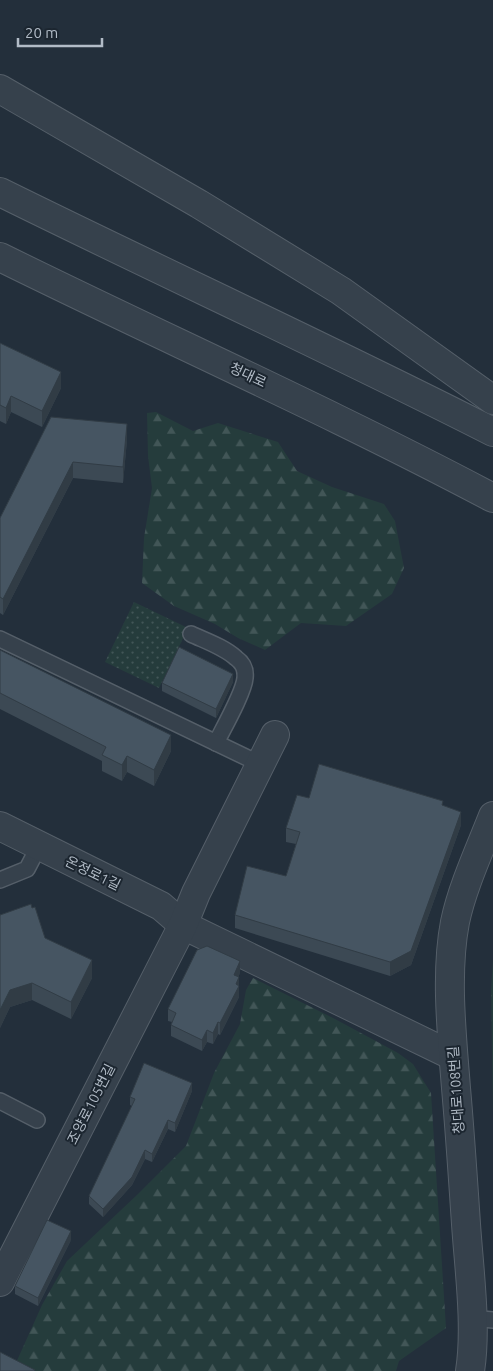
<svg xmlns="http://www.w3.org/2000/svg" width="493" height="1371" viewBox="0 0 493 1371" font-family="Ubuntu,'Noto Sans KR',sans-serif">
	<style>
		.forest { fill: url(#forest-firs) }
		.park { fill: url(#park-dots) }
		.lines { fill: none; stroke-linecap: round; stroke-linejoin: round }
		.service-casing { stroke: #555f69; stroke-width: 18 }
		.minor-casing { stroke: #555f69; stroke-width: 30 }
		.tertiary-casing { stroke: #555f69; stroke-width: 30 }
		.service { stroke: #36414c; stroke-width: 15 }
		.minor { stroke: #36414c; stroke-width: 28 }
		.tertiary { stroke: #36414c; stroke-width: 28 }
		.wall { fill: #3c4954 }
		.shaded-wall { fill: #313c45 }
		.building { fill: #465562; stroke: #313c45 }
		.labels { text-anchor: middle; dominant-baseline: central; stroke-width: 4; stroke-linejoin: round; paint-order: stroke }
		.street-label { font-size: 14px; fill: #b2bcc7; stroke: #1c2630 }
	</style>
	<defs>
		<pattern id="forest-firs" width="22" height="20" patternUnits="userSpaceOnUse" patternTransform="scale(1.25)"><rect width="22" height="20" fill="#253c3c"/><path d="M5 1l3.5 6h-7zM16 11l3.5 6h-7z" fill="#425657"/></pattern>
		<pattern id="park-dots" width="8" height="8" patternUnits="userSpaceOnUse" patternTransform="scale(1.25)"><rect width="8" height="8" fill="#253c3c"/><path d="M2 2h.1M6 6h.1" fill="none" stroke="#425657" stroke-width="1.8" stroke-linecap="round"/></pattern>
	</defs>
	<rect width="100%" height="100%" fill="#232f3b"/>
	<g class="forest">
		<path d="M156 412 193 431 218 423 278 442 297 471 332 487 384 504 395 521 404 568 392 594 346 626 301 623 265 650 238 638 215 624 174 606 142 583 144 538 152 488 148 456 147 413Z"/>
		<path d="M493 959V1113L491 990Z"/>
		<path d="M253 978 335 1019 398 1053 413 1064 431 1093 446 1328 399 1361 396 1371H27L15 1365 42 1305 67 1261 138 1194 186 1146 214 1073 240 1024 246 990Z"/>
	</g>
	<path class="park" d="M134 602 188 628 159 688 105 662Z"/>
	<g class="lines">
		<g class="service-casing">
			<g id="service">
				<path d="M191 634C206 641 224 647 236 658 243 663 246 670 245 678 244 692 223 729 216 743"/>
				<path d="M0 639 260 764"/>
				<path d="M0 880 27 869 39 846"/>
				<path d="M0 1101 37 1120"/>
				<path d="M472 1318 493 1320"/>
			</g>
		</g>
		<g class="minor-casing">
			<g id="minor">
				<path d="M0 826 161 906 183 925 453 1056"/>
				<path d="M0 1282 183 925 196 893 275 735"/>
				<path d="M470 1371C477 1327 469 1269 466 1224 463 1179 460 1133 456 1088 452 1036 445 974 455 922 462 888 480 849 493 816"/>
			</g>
		</g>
		<g class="tertiary-casing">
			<g id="tertiary">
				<path d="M0 89 199 204 341 291 493 400"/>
				<path d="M0 192C164 273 330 349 493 432"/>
				<path d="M0 257C164 338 331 412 493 498"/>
			</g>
		</g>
		<use href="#service" class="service"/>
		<use href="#minor" class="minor"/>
		<use href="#tertiary" class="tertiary"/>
	</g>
	<g class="wall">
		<path d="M0 343 61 388 42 427 11 412 6 424 0 421Z"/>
		<path d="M51 417 127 440 123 483 73 478 3 615 0 613V518Z"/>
		<path d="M0 650 171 751 154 786 127 772 122 781 102 771V761L0 709Z"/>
		<path d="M233 682 216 718 162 691V683Z"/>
		<path d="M309 798 443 806 461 825 411 965 390 976 235 928V915L286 876 296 844 286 842V828Z"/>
		<path d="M32 908 45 938 92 978 71 1019 32 1000 10 1007 0 1028V915Z"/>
		<path d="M240 973 238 977 239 989V997L220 1035 218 1034 213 1044 207 1042 202 1051 171 1036V1025L172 1022 168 1021V1009Z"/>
		<path d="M192 1091 175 1132 168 1129 152 1162 145 1159 132 1185 103 1217 89 1204V1196L132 1106 130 1105V1097Z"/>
		<path d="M71 1240 38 1306 15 1294V1286Z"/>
	</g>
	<g class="shaded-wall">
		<path d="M61 372V388L42 427V411Z"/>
		<path d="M11 396V412L6 424V408Z"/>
		<path d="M127 424V440L123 483V467Z"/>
		<path d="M73 462V478L3 615V599Z"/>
		<path d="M233 674V682L216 718V709Z"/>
		<path d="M171 735V751L154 786V770Z"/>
		<path d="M127 756V772L122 781V765Z"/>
		<path d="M461 812V825L411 965 390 976V962Z"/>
		<path d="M92 960V978L71 1019V1002Z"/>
		<path d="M240 961V973L234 986V975Z"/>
		<path d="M239 977V997L220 1035V1023Z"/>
		<path d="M32 983V1000L10 1007 0 1028V1010L10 990Z"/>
		<path d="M218 1022V1034L213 1044V1033Z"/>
		<path d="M207 1030V1042L202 1051V1040Z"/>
		<path d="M192 1083V1091L175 1132V1123Z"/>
		<path d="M168 1120V1129L152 1162V1154Z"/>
		<path d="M145 1150V1159L132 1185 103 1217V1209Z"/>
		<path d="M71 1231V1240L38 1306V1298Z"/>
	</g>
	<g class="building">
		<path d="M0 343 61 372 42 411 11 396 6 408 0 405Z"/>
		<path d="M51 417 127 424 123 467 73 462 3 599 0 597V518Z"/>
		<path d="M179 647 233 674 216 709 162 683Z"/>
		<path d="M0 650 171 735 154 770 127 756 122 765 102 755 106 747 0 693Z"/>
		<path d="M319 764 443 801 442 805 461 812 411 951 390 962 235 915 247 866 286 876 300 832 286 828 297 795 309 798Z"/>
		<path d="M31 904 32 908 35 907 45 938 92 960 71 1002 32 983 10 990 0 1010V915Z"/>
		<path d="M207 946 240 961 234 975 239 977 236 984 239 986 220 1023 218 1022 213 1033 207 1030 202 1040 171 1025 176 1013 168 1009 197 950Z"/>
		<path d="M144 1063 192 1083 175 1123 168 1120 152 1154 145 1150 132 1177 103 1209 89 1196 135 1099 130 1097Z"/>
		<path d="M47 1220 71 1231 38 1298 15 1286Z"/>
		<path d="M0 1352 35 1370 34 1371H0Z"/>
	</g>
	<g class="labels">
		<g class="street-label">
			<text transform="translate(248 375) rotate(25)">청대로</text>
			<text transform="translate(93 873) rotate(26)">온정로1길</text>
			<text transform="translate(456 1090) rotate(-94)">청대로108번길</text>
			<text transform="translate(91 1104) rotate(-63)">조양로105번길</text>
		</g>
	</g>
	<path d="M18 38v8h84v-8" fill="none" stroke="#b2bcc7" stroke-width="2.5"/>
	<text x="25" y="38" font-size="15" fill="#b2bcc7" stroke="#1c2630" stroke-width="4" paint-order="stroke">20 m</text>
</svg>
